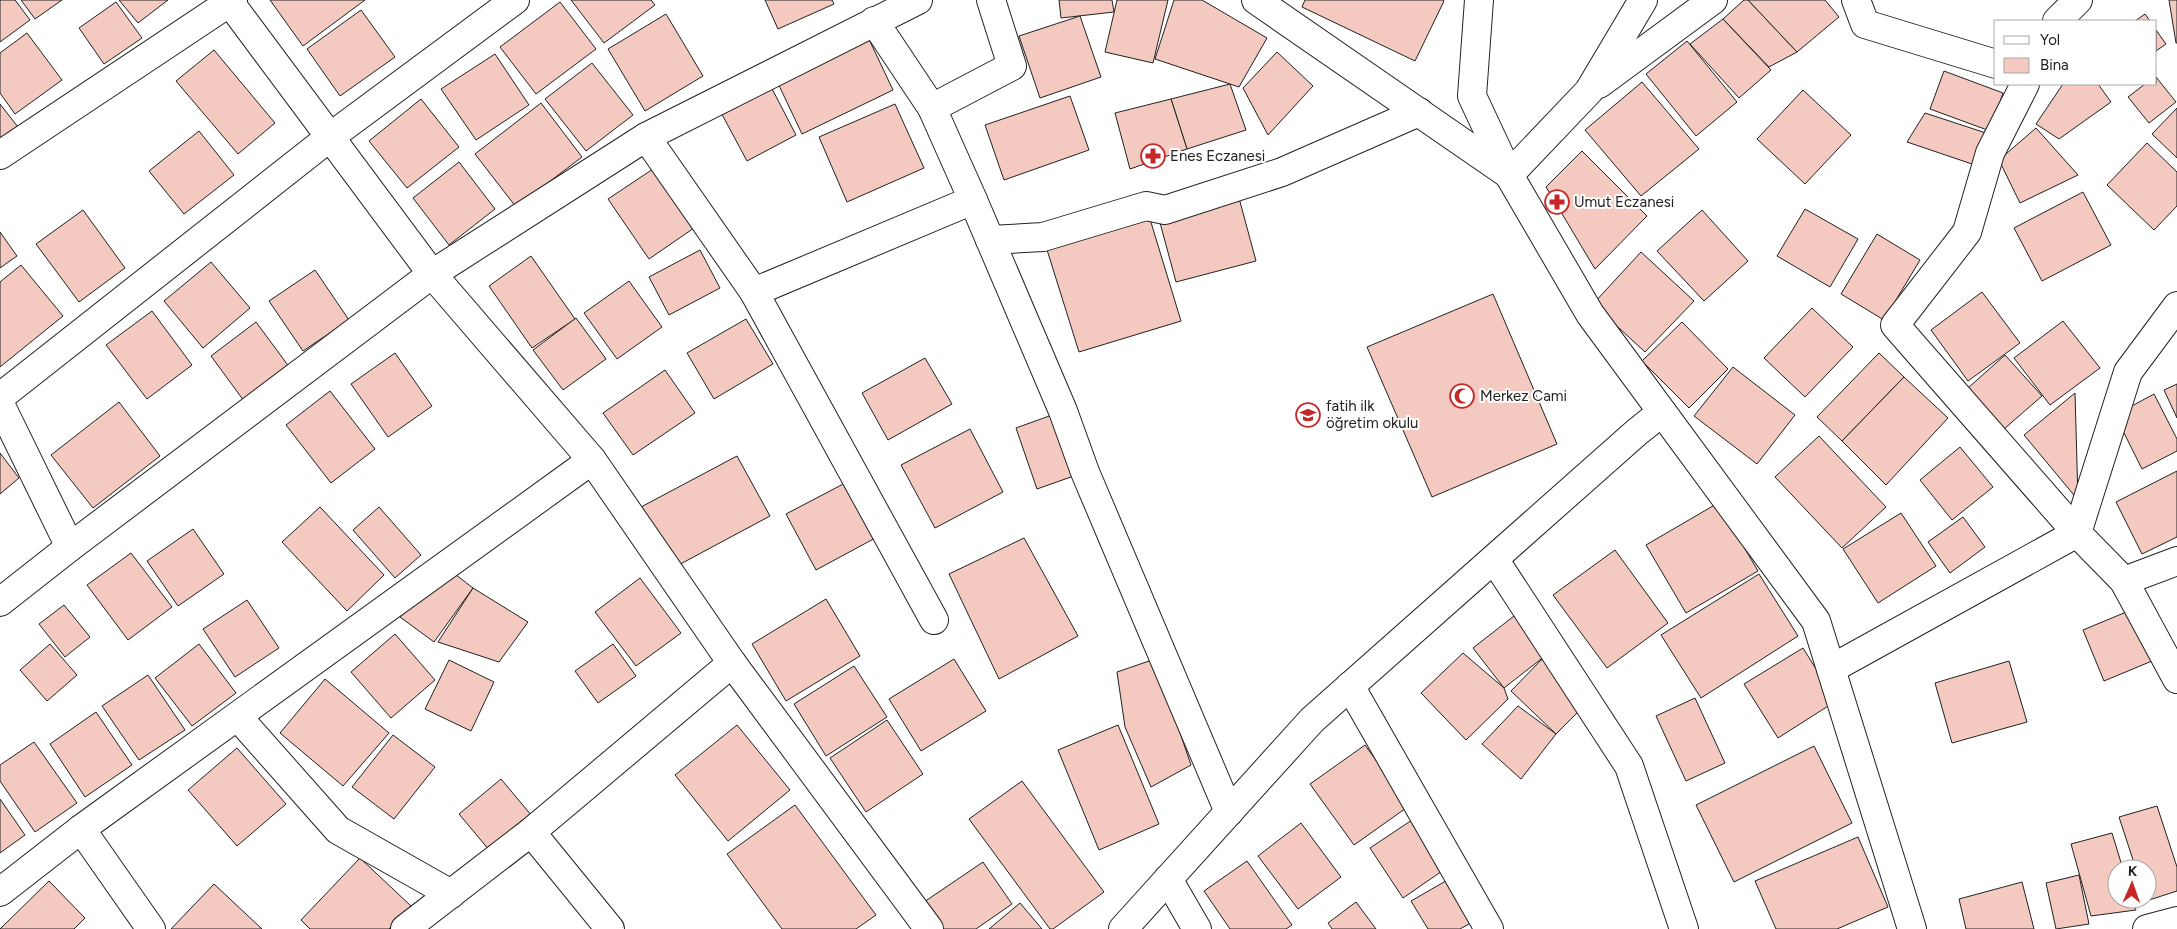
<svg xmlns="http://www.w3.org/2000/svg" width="2177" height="929" viewBox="0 0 2177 929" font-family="Figtree,sans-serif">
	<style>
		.building { fill: #f3c9c0; stroke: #222 }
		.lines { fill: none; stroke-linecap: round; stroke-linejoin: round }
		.minor-casing { stroke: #222; stroke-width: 30 }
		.minor { stroke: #fff; stroke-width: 28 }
		.labels { text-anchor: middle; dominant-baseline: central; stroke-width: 4; stroke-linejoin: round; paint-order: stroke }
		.poi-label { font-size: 15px; fill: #222; stroke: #fff; text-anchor: start }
	</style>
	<rect width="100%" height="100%" fill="#fff"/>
	<g class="building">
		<path d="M0 0H15L30 20 0 42Z"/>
		<path d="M21 0H62L35 19Z"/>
		<path d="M119 0H168L138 23Z"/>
		<path d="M270 0H365L303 46Z"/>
		<path d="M571 0H651L655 5 604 43Z"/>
		<path d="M765 0H832L834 4 778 29Z"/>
		<path d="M1059 0H1112L1114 12 1061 18Z"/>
		<path d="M1117 0H1168L1153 63 1105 52Z"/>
		<path d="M1174 0H1202L1267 38 1239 87 1155 59Z"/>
		<path d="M1305 0H1443L1444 1 1415 61 1302 7Z"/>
		<path d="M1744 0H1748L1797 52 1769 67 1723 19Z"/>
		<path d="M1748 0H1825L1839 17 1797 52Z"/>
		<path d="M2169 0H2177V43H2176Z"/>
		<path d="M116 2 142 38 104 64 79 28Z"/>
		<path d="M560 2 596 49 536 94 500 47Z"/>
		<path d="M361 10 395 57 340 96 307 49Z"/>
		<path d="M666 14 703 76 645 111 608 49Z"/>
		<path d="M2145 14 2150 21H2135Z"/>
		<path d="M1080 16 1101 77 1040 98 1019 36Z"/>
		<path d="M1723 19 1771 70 1739 98 1690 44Z"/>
		<path d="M2156 30 2166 44 2156 51Z"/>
		<path d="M27 33 62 80 15 114 0 93V53Z"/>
		<path d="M866 33 893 90 802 134 775 77Z"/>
		<path d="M1687 41 1737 102 1696 136 1646 74Z"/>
		<path d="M214 50 275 123 238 154 176 81Z"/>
		<path d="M1277 52 1313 86 1268 135 1243 88Z"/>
		<path d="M495 54 529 105 476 140 441 89Z"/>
		<path d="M592 63 633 115 586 151 545 99Z"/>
		<path d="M1944 71 2003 93 1990 131 1930 109Z"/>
		<path d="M2156 77 2176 102 2149 123 2128 97 2145 84H2156Z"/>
		<path d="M768 81 796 135 747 161 718 107Z"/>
		<path d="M1642 82 1699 149 1641 196 1585 130Z"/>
		<path d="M1230 84 1246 130 1187 149 1171 99Z"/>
		<path d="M2063 84H2098L2111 102 2059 139 2036 124Z"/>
		<path d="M1803 90 1851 135 1805 184 1757 139Z"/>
		<path d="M1070 96 1089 150 1004 180 985 125Z"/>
		<path d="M421 99 459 147 407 188 369 141Z"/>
		<path d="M1171 99 1187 149 1130 169 1115 113Z"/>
		<path d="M541 103 582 157 516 207 475 154Z"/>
		<path d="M0 104 18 127 0 141Z"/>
		<path d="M895 104 924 168 847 202 819 137Z"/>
		<path d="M2177 108V158L2152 134Z"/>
		<path d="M1925 113 1986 133 1975 165 1907 142Z"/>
		<path d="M2036 128 2078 175 2020 203 1999 160Z"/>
		<path d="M199 131 234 175 184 214 149 171Z"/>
		<path d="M2147 143 2177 172V206L2154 230 2107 185Z"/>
		<path d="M1582 151 1647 216 1595 269 1546 187Z"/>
		<path d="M459 162 495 209 449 245 413 198Z"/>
		<path d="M653 169 694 228 649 259 608 199Z"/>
		<path d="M2083 192 2111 245 2042 281 2014 228Z"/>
		<path d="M1239 198 1256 261 1176 282 1159 219Z"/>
		<path d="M1146 206 1181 321 1079 352 1043 237Z"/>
		<path d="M1805 209 1858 239 1830 287 1777 256Z"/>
		<path d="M83 210 125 268 79 302 36 244Z"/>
		<path d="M1702 210 1748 261 1704 301 1657 251Z"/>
		<path d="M0 232 17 256 0 268Z"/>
		<path d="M1877 234 1920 260 1884 320 1841 294Z"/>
		<path d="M700 250 720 288 669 315 649 277Z"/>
		<path d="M1641 252 1694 301 1645 352 1593 304Z"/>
		<path d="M531 256 575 319 532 348 489 286Z"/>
		<path d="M211 262 250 308 203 348 164 301Z"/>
		<path d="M21 265 63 316 0 367V282Z"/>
		<path d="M315 270 349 320 303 351 269 301Z"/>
		<path d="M629 281 662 327 617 359 584 313Z"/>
		<path d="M1982 292 2020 343 1968 381 1931 330Z"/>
		<path d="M1493 294 1557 444 1432 497 1367 347Z"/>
		<path d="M1812 308 1853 347 1805 397 1764 358Z"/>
		<path d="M152 311 192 365 147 399 106 345Z"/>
		<path d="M576 318 606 359 563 390 533 350Z"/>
		<path d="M746 319 773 364 714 399 687 353Z"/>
		<path d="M2063 321 2100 368 2050 405 2014 358Z"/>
		<path d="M256 322 290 368 244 401 211 356Z"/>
		<path d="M1682 322 1728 369 1689 408 1642 361Z"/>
		<path d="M395 353 432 406 388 437 351 384Z"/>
		<path d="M1879 353 1904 377 1842 441 1817 417Z"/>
		<path d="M2005 355 2042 396 2004 429 1968 388Z"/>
		<path d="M925 358 952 404 888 440 862 393Z"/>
		<path d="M1733 367 1795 415 1757 464 1694 416Z"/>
		<path d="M665 370 695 413 633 455 603 413Z"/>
		<path d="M1904 377 1948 418 1886 485 1842 441Z"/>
		<path d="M2177 384V418L2164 390Z"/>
		<path d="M330 391 375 449 331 483 286 425Z"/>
		<path d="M2075 393 2078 500 2024 435Z"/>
		<path d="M2154 394 2177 439V451L2142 469 2115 415Z"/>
		<path d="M119 402 160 456 93 508 51 455Z"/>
		<path d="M1063 411 1085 472 1037 489 1016 428Z"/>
		<path d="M970 429 1003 492 935 528 901 465Z"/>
		<path d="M1819 436 1886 507 1842 548 1775 477Z"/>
		<path d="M1960 447 1993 487 1952 520 1920 480Z"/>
		<path d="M0 453 19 478 0 494Z"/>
		<path d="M737 456 770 516 673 568 641 507Z"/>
		<path d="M2177 471V537L2142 554 2116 502Z"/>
		<path d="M849 481 879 536 816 570 786 514Z"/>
		<path d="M1718 503 1758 571 1686 613 1646 545Z"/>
		<path d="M320 507 384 575 347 611 282 542Z"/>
		<path d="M379 507 421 555 395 578 353 530Z"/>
		<path d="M1901 513 1936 566 1878 603 1843 549Z"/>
		<path d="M1963 517 1985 547 1950 573 1928 542Z"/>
		<path d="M193 529 224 574 178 606 147 561Z"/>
		<path d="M1024 538 1078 636 999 679 949 574Z"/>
		<path d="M1615 550 1668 623 1607 668 1553 595Z"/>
		<path d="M131 553 172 607 128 640 87 585Z"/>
		<path d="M451 571 473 588 434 642 400 617Z"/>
		<path d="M1759 574 1798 636 1701 698 1661 635Z"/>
		<path d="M640 578 681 633 636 666 595 612Z"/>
		<path d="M473 588 528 622 499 662 438 642Z"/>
		<path d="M826 599 860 656 786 701 752 644Z"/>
		<path d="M247 600 279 648 235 677 203 629Z"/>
		<path d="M64 605 90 637 65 657 39 624Z"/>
		<path d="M2131 610 2152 661 2104 681 2083 630Z"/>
		<path d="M1514 616 1545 656 1504 688 1473 648Z"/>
		<path d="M395 634 435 680 391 718 351 672Z"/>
		<path d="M50 644 77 675 47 701 20 670Z"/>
		<path d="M199 644 236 693 192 726 155 678Z"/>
		<path d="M613 644 636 676 598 703 575 671Z"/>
		<path d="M1803 648 1836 701 1778 738 1744 684Z"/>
		<path d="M1463 653 1504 688 1508 699 1466 740 1421 693Z"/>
		<path d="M1545 656 1580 710 1556 734 1511 691Z"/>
		<path d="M954 659 986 711 921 751 889 699Z"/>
		<path d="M1155 659 1191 765 1151 787 1125 727 1117 672Z"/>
		<path d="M449 660 494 682 471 731 425 709Z"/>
		<path d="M2009 661 2027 722 1952 743 1935 683Z"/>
		<path d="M854 666 887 717 826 756 794 704Z"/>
		<path d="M148 675 185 730 139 760 102 706Z"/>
		<path d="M325 679 389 733 343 786 280 733Z"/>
		<path d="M1695 698 1725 763 1686 781 1656 716Z"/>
		<path d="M1518 706 1556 734 1521 779 1482 744Z"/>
		<path d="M96 712 132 765 85 797 50 744Z"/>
		<path d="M887 720 923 774 866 812 830 758Z"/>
		<path d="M737 725 790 790 728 841 675 775Z"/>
		<path d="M1118 725 1159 824 1099 850 1058 750Z"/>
		<path d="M393 735 435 767 394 819 352 787Z"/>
		<path d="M34 742 77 803 35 832 0 781V765Z"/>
		<path d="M1365 745 1409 806 1354 845 1310 784Z"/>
		<path d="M1814 746 1852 823 1734 882 1696 805Z"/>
		<path d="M237 748 286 804 237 846 188 790Z"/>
		<path d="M501 779 532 816 490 851 459 814Z"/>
		<path d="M1022 781 1104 892 1053 929H1050L969 819Z"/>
		<path d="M0 799 25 835 0 853Z"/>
		<path d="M795 805 876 915 856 929H782L727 854Z"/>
		<path d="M2157 806 2177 867V891L2146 901 2147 869H2136L2119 817Z"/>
		<path d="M1412 820 1445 869 1403 898 1370 848Z"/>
		<path d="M1301 823 1341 877 1298 909 1258 856Z"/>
		<path d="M2112 833 2123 869H2117V899H2132L2136 910 2091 916 2071 844Z"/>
		<path d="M1858 837 1888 907 1837 929H1776L1755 881Z"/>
		<path d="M360 858 411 906 389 929H310L301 920Z"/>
		<path d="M1247 861 1292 925 1286 929H1230L1204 891Z"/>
		<path d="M983 862 1012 904 976 929H942L924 902Z"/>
		<path d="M2079 875 2089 924 2056 929 2046 883Z"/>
		<path d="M1451 878 1476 920 1460 929H1428L1411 901Z"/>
		<path d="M49 881 85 918 74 929H0Z"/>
		<path d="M2022 882 2034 929H1966L1959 899Z"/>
		<path d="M214 884 262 929H171Z"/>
		<path d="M1356 902 1376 929H1332L1328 923Z"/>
		<path d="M1020 903 1042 929H989Z"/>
	</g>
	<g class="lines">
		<g class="minor-casing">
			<g id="minor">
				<path d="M228 0 432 274 592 460 732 663 929 929"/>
				<path d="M1256 0 1508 174"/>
				<path d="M1479 0 1472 96 1509 175 1590 314 1816 621 1912 929"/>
				<path d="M1856 0 1865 24 1996 64"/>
				<path d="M874 21 932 108 973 200 1063 411 1085 472 1229 812"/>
				<path d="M2057 21 2078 0"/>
				<path d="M1599 84 1713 0"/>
				<path d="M2025 84 1990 153 1967 232 1895 325 2077 533 2124 581 2177 679"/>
				<path d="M932 108 1012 66 991 0"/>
				<path d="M646 137 754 292 934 620"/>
				<path d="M0 155 233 0"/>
				<path d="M1509 175 1589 91 1643 0"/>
				<path d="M990 240 1043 237 1146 206 1165 210 1282 172 1419 112"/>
				<path d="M754 292 973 200"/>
				<path d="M0 397 330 137 515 0"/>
				<path d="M0 404 70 547"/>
				<path d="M1494 559 1629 766 1684 929"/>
				<path d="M2124 581 2177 561"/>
				<path d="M0 602 70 547 432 274 646 137 918 0"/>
				<path d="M1831 669 2077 533 2128 372 2177 306"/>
				<path d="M1350 686 1489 929"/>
				<path d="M238 717 338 830 451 894"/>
				<path d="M81 829 151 929"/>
				<path d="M531 832 610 929"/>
				<path d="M1168 879 1197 929"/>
				<path d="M0 892 81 829 592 460"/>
				<path d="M405 929 531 832 732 663"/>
				<path d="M1123 929 1312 720 1637 432 1662 412"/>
				<path d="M2147 929 2177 921"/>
			</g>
		</g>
		<use href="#minor" class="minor"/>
	</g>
	<defs>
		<g id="pharmacy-ring" transform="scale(1.25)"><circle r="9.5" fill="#fff" stroke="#c62828" stroke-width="1.5"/><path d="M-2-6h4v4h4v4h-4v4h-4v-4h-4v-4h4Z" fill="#c62828"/></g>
		<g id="mosque-ring" transform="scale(1.25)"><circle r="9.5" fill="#fff" stroke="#c62828" stroke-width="1.5"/><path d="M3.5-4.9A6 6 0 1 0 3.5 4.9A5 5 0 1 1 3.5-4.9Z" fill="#c62828"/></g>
		<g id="school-ring" transform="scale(1.25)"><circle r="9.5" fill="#fff" stroke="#c62828" stroke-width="1.5"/><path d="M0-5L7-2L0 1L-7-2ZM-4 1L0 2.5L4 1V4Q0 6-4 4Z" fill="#c62828"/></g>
	</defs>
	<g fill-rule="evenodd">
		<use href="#pharmacy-ring" x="1153" y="156"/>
		<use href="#pharmacy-ring" x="1557" y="202"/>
		<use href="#mosque-ring" x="1462" y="396"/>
		<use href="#school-ring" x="1308" y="415"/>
	</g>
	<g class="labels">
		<g class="poi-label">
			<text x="1170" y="156">Enes Eczanesi</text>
			<text x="1574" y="202">Umut Eczanesi</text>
			<text x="1480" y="396">Merkez Cami</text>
			<text x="1326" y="406">fatih ilk<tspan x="1326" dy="17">öğretim okulu</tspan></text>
		</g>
	</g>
	<rect x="1994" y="20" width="162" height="65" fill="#ffffff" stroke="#a7a7a7"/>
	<rect x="2004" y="36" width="25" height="8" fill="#ffffff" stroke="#a7a7a7"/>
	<text x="2040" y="45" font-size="15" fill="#222222">Yol</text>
	<rect x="2004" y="58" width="25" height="15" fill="#f3c9c0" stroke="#a7a7a7"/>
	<text x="2040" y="70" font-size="15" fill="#222222">Bina</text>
	<g transform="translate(2132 884) rotate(2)"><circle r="24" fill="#ffffff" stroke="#a7a7a7"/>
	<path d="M0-4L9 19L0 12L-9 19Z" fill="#c62828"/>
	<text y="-8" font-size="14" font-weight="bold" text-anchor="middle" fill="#222222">K</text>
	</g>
</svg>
